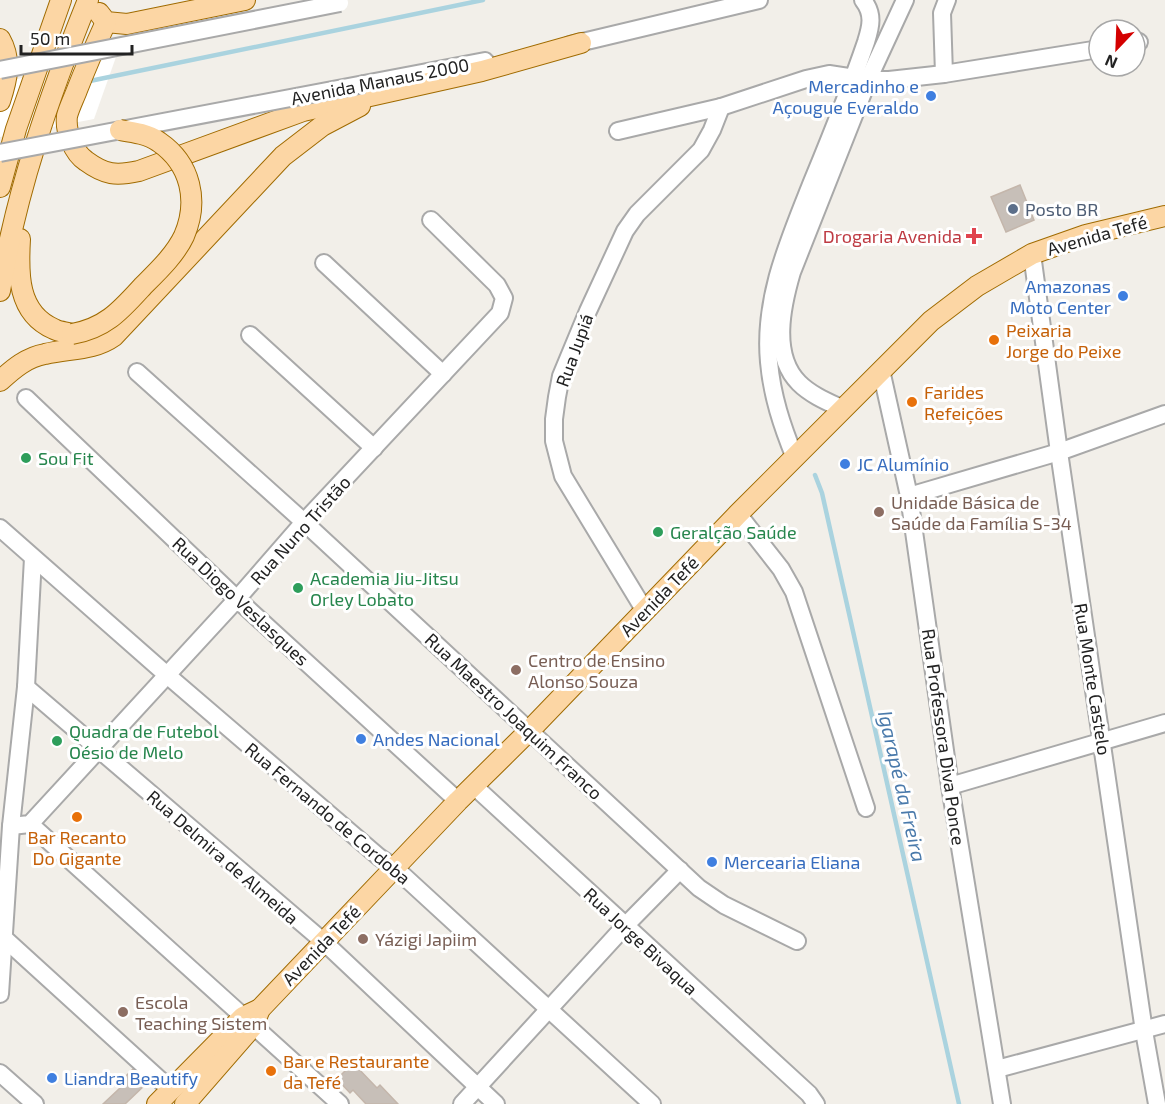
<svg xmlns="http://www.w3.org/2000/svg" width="1165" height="1104" viewBox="0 0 1165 1104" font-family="'Exo 2',sans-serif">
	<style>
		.pier { fill: #fff }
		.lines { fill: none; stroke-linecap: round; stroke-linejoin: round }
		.stream { stroke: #aad3df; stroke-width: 4.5 }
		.building { fill: #c7bfb8; stroke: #c4b6ab; stroke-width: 1.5 }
		.minor-casing { stroke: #a9a9a9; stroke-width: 20 }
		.major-casing { stroke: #a06b00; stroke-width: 22 }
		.minor { stroke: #fff; stroke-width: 16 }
		.major { stroke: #fcd6a4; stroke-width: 20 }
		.minor-bridge-casing { stroke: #a9a9a9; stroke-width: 20; stroke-linecap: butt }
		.major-bridge-casing { stroke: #a06b00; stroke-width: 22; stroke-linecap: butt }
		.minor-bridge { stroke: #fff; stroke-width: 16 }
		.major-bridge { stroke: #fcd6a4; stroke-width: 20 }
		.shop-dot { fill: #3f7fe0; stroke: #fff; stroke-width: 2 }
		.service-dot { fill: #5c6f8a; stroke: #fff; stroke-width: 2 }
		.health-dot { fill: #e0444e; stroke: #fff; stroke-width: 2 }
		.food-dot { fill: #e8710a; stroke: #fff; stroke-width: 2 }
		.leisure-dot { fill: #2e9e5b; stroke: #fff; stroke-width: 2 }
		.education-dot { fill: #8d6e63; stroke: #fff; stroke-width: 2 }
		.labels { text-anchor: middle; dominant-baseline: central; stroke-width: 6; stroke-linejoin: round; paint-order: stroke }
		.street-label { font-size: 18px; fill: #222; stroke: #fff }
		.shop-label { font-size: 18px; fill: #366cbe; stroke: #fff; text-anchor: start }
		.service-label { font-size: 18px; fill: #4e5e75; stroke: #fff; text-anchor: start }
		.health-label { font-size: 18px; fill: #be3a42; stroke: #fff; text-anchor: end }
		.food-label { font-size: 18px; fill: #c56008; stroke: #fff; text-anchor: start }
		.leisure-label { font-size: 18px; fill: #27864d; stroke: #fff; text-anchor: start }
		.education-label { font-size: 18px; fill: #785e54; stroke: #fff; text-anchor: start }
		.water-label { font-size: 20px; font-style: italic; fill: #4a7aab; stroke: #fff }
	</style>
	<rect width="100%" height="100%" fill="#f2efe9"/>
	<path class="pier" d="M116 57 94 119 0 137V83Z"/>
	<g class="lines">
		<g class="stream">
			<path d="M85 82 483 0"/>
			<path d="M815 475 822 493 959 1104"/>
		</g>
	</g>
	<g class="building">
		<path d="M1020 185 1034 220 1006 232 991 197Z"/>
		<path d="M353 1063 377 1088 380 1085 398 1104H366L353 1090 350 1093 337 1079Z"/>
		<path d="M133 1069 147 1083 125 1104H103L120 1088 117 1085Z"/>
	</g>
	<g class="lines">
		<g class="minor-casing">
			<g id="minor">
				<path d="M1135 43 1139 42"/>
				<path d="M570 45 759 0"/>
				<path d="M944 74 942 13 947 0"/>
				<path d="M364 84 485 61"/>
				<path d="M618 131 721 107 806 79 829 74 868 80H889L944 74 1099 49"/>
				<path d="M1032 254 1059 452 1144 1031 1157 1104"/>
				<path d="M324 263 443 374"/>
				<path d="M250 335 374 448"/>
				<path d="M881 370 909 496 950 786 1002 1104"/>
				<path d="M137 372 304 522 699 888 724 905 797 941"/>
				<path d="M26 398 237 599 458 801"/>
				<path d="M843 409C828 402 811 395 799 383 771 355 782 306 792 272L868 80 905 0"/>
				<path d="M795 458C782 426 772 396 769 362 763 298 789 240 812 182 831 136 850 89 866 42 871 26 874 14 863 0"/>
				<path d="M909 496 1059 452 1165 414"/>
				<path d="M738 514 781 569 794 592 866 808"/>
				<path d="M0 528 167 675 379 857 395 868 652 1104"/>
				<path d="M645 611 563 476 554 441V419L557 397 561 376 588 311 625 231 637 214 701 150 712 130 721 107"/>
				<path d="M26 687 324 942 496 1104"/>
				<path d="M474 786 809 1094 816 1104"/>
				<path d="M950 786 1165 723"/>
				<path d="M30 824 340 1104"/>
				<path d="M11 826 30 824 237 599 304 522 500 313 504 298 497 285 431 220"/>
				<path d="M5 939 171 1090"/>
				<path d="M0 994 11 826 26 687 33 558"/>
				<path d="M997 1069 1165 1024"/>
				<path d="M0 1073 35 1104"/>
				<path d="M462 1104 625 926 680 870"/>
			</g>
		</g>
		<g class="major-casing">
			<g id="major">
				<path d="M99 13 106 22 127 24 245 0"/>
				<path d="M106 22C96 44 86 67 77 90 74 98 69 108 67 116 65 132 74 153 86 161 105 175 116 176 139 171L303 111 482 71 581 43"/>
				<path d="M0 39C12 60 7 80 0 101"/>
				<path d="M0 187 16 129 61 0"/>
				<path d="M20 239C18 273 17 313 54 329 59 332 66 332 72 334"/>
				<path d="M0 291C16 191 50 94 88 0"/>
				<path d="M0 381C13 369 27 357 45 354 69 348 93 351 114 336L283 156 322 126 360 106"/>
				<path d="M157 1104 243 1017 260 1009"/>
				<path d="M185 1104 253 1026 260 1009 458 801 530 730 738 514 931 321 977 286 1032 254 1086 235 1165 216"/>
			</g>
		</g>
		<use href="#minor" class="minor"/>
		<use href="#major" class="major"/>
		<g class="minor-bridge-casing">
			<g id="minor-bridge">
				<path d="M0 70 340 3"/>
				<path d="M0 153 364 84"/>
			</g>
		</g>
		<g class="major-bridge-casing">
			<path id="major-bridge" d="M72 334C106 328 121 310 143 286 158 271 175 255 184 236 199 201 191 164 159 142 148 134 133 132 120 130"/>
		</g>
		<use href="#minor-bridge" class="minor-bridge"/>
		<use href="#major-bridge" class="major-bridge"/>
	</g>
	<g class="shop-dot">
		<circle cx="931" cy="96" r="6"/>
		<circle cx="1123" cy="296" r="6"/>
		<circle cx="845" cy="464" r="6"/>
		<circle cx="361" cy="739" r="6"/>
		<circle cx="712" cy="862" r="6"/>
		<circle cx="52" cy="1078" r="6"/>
	</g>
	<circle class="service-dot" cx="1013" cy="209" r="6"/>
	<path class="health-dot" d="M971 227h6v6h6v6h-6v6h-6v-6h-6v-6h6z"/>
	<g class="food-dot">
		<circle cx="994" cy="340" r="6"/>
		<circle cx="912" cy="402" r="6"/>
		<circle cx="77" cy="817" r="6"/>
		<circle cx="271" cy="1071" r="6"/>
	</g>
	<g class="leisure-dot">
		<circle cx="26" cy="458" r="6"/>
		<circle cx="658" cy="532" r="6"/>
		<circle cx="298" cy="588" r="6"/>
		<circle cx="57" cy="741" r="6"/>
	</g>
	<g class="education-dot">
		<circle cx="879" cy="512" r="6"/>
		<circle cx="516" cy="670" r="6"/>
		<circle cx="363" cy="939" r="6"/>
		<circle cx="123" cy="1012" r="6"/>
	</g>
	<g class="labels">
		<g class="street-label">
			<text transform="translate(380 81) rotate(-11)">Avenida Manaus 2000</text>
			<text transform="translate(1097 235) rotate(-16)">Avenida Tefé</text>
			<text transform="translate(574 350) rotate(-70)">Rua Jupiá</text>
			<text transform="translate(300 530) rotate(-48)">Rua Nuno Tristão</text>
			<text transform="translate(659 596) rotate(-46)">Avenida Tefé</text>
			<text transform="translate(241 601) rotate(43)">Rua Diogo Veslasques</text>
			<text transform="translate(1093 679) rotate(81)">Rua Monte Castelo</text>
			<text transform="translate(514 716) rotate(43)">Rua Maestro Joaquim Franco</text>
			<text transform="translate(944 737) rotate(82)">Rua Professora Diva Ponce</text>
			<text transform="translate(328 813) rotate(40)">Rua Fernando de Cordoba</text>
			<text transform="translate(223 857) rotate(41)">Rua Delmira de Almeida</text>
			<text transform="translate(641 941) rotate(43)">Rua Jorge Bivaqua</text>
			<text transform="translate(321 945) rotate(-46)">Avenida Tefé</text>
		</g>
		<g class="shop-label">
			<text x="919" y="86" text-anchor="end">Mercadinho e<tspan x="919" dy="21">Açougue Everaldo</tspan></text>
			<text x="1111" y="286" text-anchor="end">Amazonas<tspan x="1111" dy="21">Moto Center</tspan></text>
			<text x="857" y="464">JC Alumínio</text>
			<text x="373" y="739">Andes Nacional</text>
			<text x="724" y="862">Mercearia Eliana</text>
			<text x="64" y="1078">Liandra Beautify</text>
		</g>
		<g class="service-label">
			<text x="1025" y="209">Posto BR</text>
		</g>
		<g class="health-label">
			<text x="962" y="236">Drogaria Avenida</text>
		</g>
		<g class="food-label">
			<text x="1006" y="330">Peixaria<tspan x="1006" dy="21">Jorge do Peixe</tspan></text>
			<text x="924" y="392">Farides<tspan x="924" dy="21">Refeições</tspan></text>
			<text x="77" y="837" text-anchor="middle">Bar Recanto<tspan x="77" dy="21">Do Gigante</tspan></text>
			<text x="283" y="1061">Bar e Restaurante<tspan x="283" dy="21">da Tefé</tspan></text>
		</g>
		<g class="leisure-label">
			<text x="38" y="458">Sou Fit</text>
			<text x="670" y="532">Geralção Saúde</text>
			<text x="310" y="578">Academia Jiu-Jitsu<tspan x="310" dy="21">Orley Lobato</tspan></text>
			<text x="69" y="731">Quadra de Futebol<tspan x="69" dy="21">Oésio de Melo</tspan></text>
		</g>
		<g class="education-label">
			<text x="891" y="502">Unidade Básica de<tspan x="891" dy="21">Saúde da Família S-34</tspan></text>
			<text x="528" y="660">Centro de Ensino<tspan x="528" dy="21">Alonso Souza</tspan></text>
			<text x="375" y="939">Yázigi Japiim</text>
			<text x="135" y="1002">Escola<tspan x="135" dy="21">Teaching Sistem</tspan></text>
		</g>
		<g class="water-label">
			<text transform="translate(903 786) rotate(77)">Igarapé da Freira</text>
		</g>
	</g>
	<g transform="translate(1117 48) rotate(203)"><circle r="28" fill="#ffffff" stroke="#a7a7a7" stroke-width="1.5"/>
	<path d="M0-4.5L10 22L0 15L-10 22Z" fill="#d40000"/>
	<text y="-9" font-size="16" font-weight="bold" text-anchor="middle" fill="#222222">N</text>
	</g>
	<path d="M21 45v9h111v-9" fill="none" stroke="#222222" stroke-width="3"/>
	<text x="30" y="45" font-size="18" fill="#222222" stroke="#ffffff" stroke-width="4.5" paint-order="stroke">50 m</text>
</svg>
